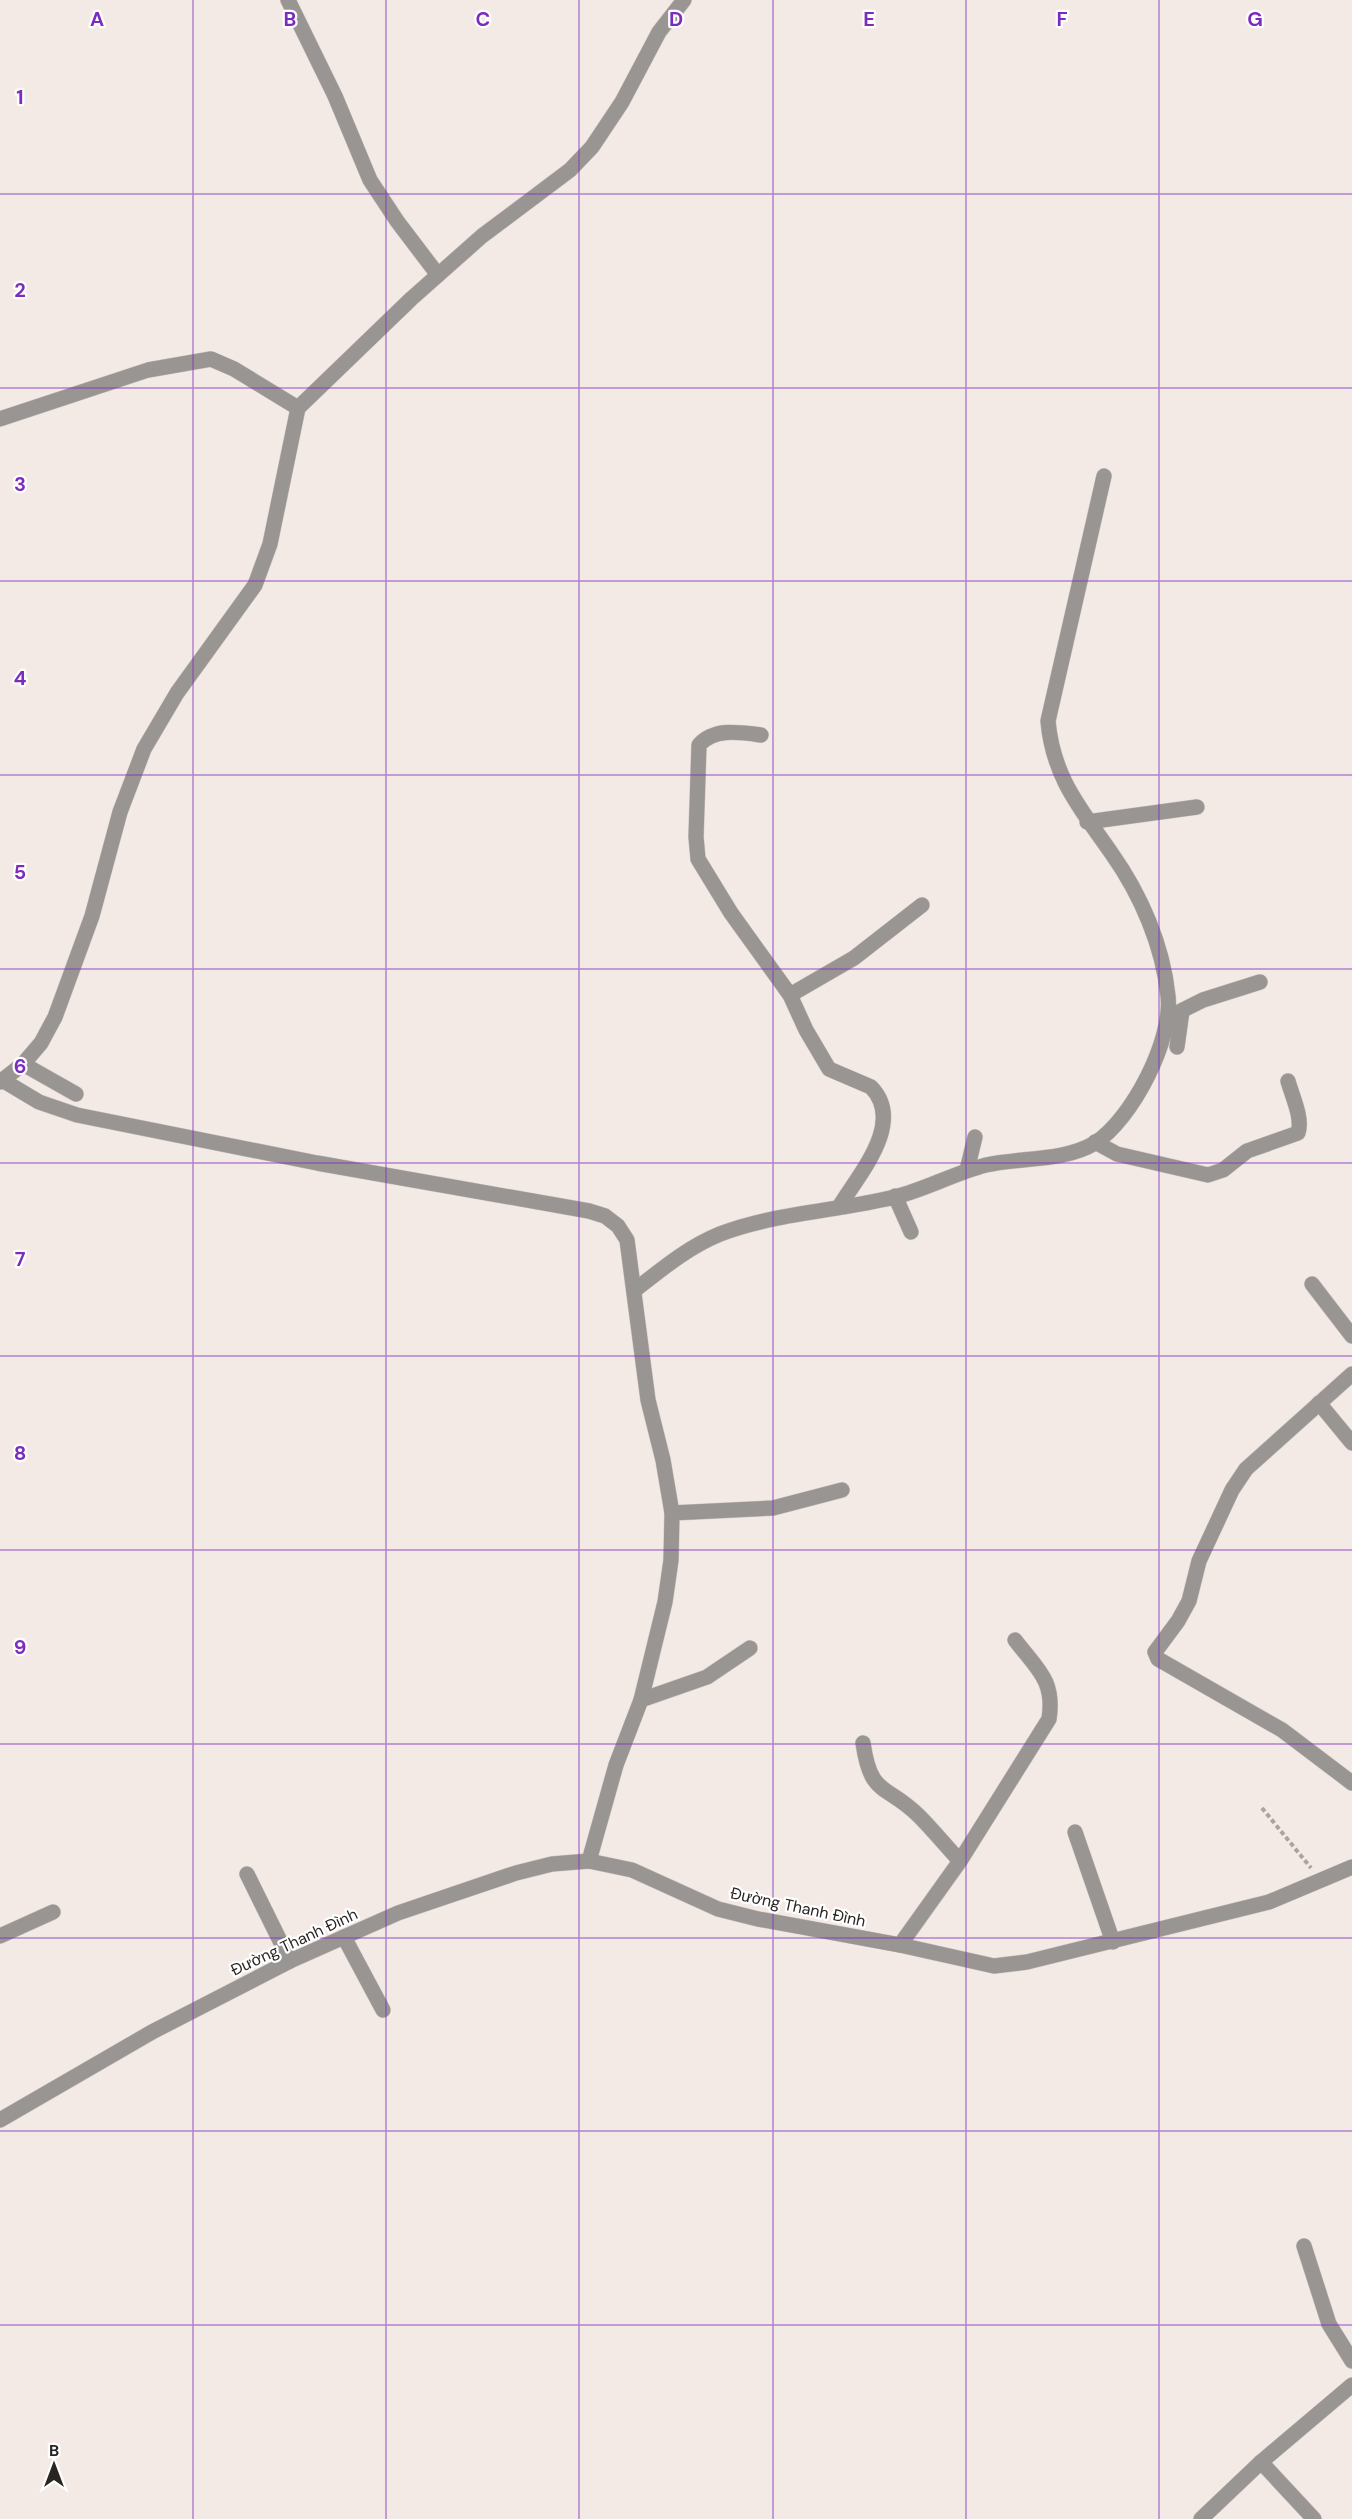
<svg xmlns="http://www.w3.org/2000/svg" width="1352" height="2519" viewBox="0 0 1352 2519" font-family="'DM Sans',sans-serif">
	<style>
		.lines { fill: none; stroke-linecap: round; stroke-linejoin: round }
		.minor-casing { stroke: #cec6c2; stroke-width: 16 }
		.path { stroke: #aaa3a0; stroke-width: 4; stroke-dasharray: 4.5 3; stroke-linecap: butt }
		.minor { stroke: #999593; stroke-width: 15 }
		.grid { fill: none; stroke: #7b2cbf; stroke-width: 1.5; stroke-opacity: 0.55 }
		.labels { text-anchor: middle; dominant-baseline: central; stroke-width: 4.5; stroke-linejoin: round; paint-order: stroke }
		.street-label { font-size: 16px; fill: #282523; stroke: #fff }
		.grid-label { font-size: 20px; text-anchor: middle; font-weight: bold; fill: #7b2cbf; stroke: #fff; stroke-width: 4.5; stroke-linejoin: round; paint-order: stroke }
	</style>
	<rect width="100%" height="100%" fill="#f3e9e5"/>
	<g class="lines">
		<g class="minor-casing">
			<g id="minor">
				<path d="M288 0 335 96 370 180 397 221 438 275"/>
				<path d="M0 419 148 370 211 359 234 369 298 408"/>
				<path d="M761 735C739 732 714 728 699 745L696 837 698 859 731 913 790 995 806 1030 829 1069 871 1087C906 1123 858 1175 839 1207"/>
				<path d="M1087 822 1197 807"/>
				<path d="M790 995 854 958 922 905"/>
				<path d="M1169 1017 1203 1000 1260 982"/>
				<path d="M1177 1047 1182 1011"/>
				<path d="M23 1064 76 1094"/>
				<path d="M4 1081 39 1102 77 1115 317 1163 589 1211 605 1216 618 1226 627 1240 648 1400 663 1460 672 1513 671 1560 665 1602 641 1700 616 1765 589 1861"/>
				<path d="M0 1082 23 1064 41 1043 55 1017 92 916 120 812 144 749 177 693 255 585 270 544 298 408 411 299 482 236 570 170 592 147 622 102 659 32 684 0"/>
				<path d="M1095 1142 1117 1154 1208 1175 1223 1170 1247 1151 1298 1133C1303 1118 1292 1096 1288 1081"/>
				<path d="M967 1170 975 1137"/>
				<path d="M895 1196 911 1232"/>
				<path d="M1312 1284 1352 1336"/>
				<path d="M635 1290C662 1269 688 1247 720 1234 775 1213 837 1211 895 1197 926 1189 955 1173 986 1165 1021 1157 1063 1162 1095 1143 1132 1119 1173 1040 1168 996 1163 946 1141 895 1112 854 1081 809 1053 778 1048 721L1104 476"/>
				<path d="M1352 1374 1246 1469 1232 1490 1199 1561 1189 1601 1178 1621 1155 1652 1158 1659 1282 1730 1352 1783"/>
				<path d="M1319 1403 1352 1443"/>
				<path d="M672 1513 773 1508 842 1490"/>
				<path d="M641 1700 707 1677 750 1648"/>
				<path d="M863 1743C871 1798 886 1783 919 1816 933 1830 946 1846 960 1861"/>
				<path d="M1075 1832 1113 1942"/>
				<path d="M247 1874 290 1961"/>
				<path d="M0 1936 53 1912"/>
				<path d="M344 1937 383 2010"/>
				<path d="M900 1945 960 1861 1049 1719C1055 1680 1037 1669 1015 1640"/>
				<path d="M0 2120 152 2032 290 1961 398 1913 516 1873 552 1864 589 1861 632 1870 718 1909 758 1919 900 1945 994 1966 1027 1962 1269 1902 1352 1867"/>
				<path d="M1304 2246 1329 2324 1352 2361"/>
				<path d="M1261 2462 1314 2519"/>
				<path d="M1201 2519 1261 2462 1352 2385"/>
			</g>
		</g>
		<path class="path" d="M1262 1808 1311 1868"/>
		<use href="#minor" class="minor"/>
	</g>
	<path class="grid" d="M193 0V2519M386 0V2519M579 0V2519M773 0V2519M966 0V2519M1159 0V2519M0 194H1352M0 388H1352M0 581H1352M0 775H1352M0 969H1352M0 1163H1352M0 1356H1352M0 1550H1352M0 1744H1352M0 1938H1352M0 2131H1352M0 2325H1352"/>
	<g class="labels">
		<g class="street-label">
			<text transform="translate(798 1907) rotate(12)">Đường Thanh Đình</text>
			<text transform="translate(294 1942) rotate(-25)">Đường Thanh Đình</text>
		</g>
	</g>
	<g class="grid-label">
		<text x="97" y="26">A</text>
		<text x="290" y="26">B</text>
		<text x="483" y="26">C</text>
		<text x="676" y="26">D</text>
		<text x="869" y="26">E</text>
		<text x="1062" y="26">F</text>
		<text x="1255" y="26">G</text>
		<text x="20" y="104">1</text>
		<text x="20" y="297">2</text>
		<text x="20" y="491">3</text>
		<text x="20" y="685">4</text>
		<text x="20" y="879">5</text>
		<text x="20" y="1073">6</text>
		<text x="20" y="1266">7</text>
		<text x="20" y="1460">8</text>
		<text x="20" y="1654">9</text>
	</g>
	<g transform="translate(54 2465)" stroke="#ffffff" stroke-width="4.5" paint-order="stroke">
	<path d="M0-4.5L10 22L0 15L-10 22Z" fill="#282523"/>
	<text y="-9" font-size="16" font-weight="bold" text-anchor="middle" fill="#282523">B</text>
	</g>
</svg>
